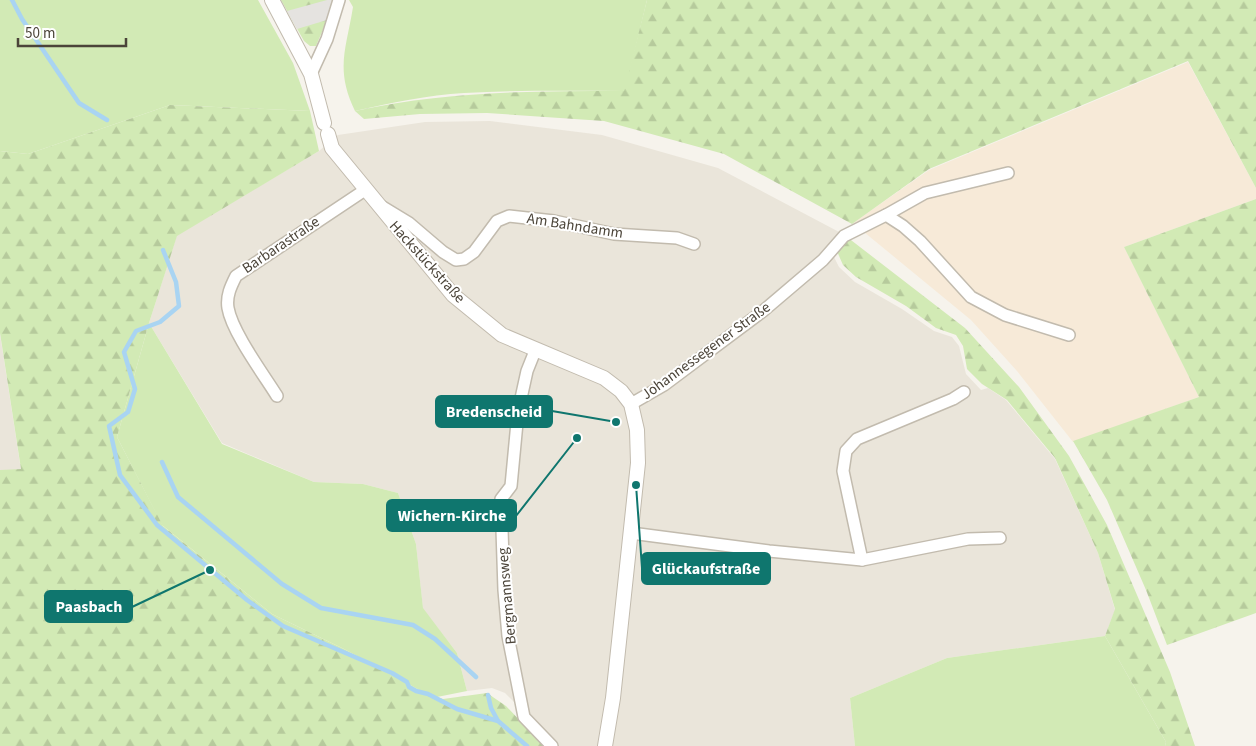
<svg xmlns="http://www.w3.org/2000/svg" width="1256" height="746" viewBox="0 0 1256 746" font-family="'Source Sans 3',sans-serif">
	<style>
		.residential { fill: #eae5da }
		.commercial { fill: #f7ead8 }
		.green { fill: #d2eab5 }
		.forest { fill: url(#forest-firs) }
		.parking { fill: #e5e3e0 }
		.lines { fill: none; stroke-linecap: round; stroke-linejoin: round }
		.stream { stroke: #a9d4f2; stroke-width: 4.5 }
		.minor-casing { stroke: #c2bbae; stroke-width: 14 }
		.tertiary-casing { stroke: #c2bbae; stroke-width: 16 }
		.minor { stroke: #fff; stroke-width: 11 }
		.tertiary { stroke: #fff; stroke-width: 14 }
		.labels { text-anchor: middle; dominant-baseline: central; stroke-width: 4; stroke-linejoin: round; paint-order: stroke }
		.street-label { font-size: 15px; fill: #4b4439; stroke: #fff }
		.leader { fill: none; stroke: #0f766e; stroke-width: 2 }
		.callout-dot { fill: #0f766e; stroke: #fff; stroke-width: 2 }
		.callout { fill: #0f766e; stroke: #0f766e; stroke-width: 2 }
		.callout-label { font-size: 16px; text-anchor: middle; font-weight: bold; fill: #fff }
	</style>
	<defs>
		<pattern id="forest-firs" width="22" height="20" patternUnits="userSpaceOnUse" patternTransform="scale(1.25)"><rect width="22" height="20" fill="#d2eab5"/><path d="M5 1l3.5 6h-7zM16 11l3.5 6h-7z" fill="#b6ca9c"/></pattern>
	</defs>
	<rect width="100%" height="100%" fill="#f6f3ec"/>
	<g class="residential">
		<path d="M490 121 602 135 718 168 841 233 829 247 839 267 855 282 902 309 934 331 952 337 959 346 966 374 981 390 988 388 1006 400 1055 459 1098 553 1115 610 1105 636 947 658 850 698 855 746H558L505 693 492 688 467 691 457 653 423 609 416 544 398 493 363 484 314 482 222 443 149 323 177 235 319 151 338 135 425 122Z"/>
		<path d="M0 334 21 470H0Z"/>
	</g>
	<path class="commercial" d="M1188 62 1256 188V199L1124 247 1199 397 1073 442 1017 371 971 320 853 223 929 170Z"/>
	<g class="green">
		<path d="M0 0H258L293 63 310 111 170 105 28 154 0 151Z"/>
		<path d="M349 0H647L625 91C571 91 518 90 464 93 428 95 391 103 355 111 335 69 346 50 353 7Z"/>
		<path d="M149 323 222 444 314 482 363 484 398 493 416 544 423 608 457 653 467 691 437 697 423 692 344 649 272 614 162 525 117 437Z"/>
		<path d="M1105 636 1166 742 1165 746H855L850 698 947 658Z"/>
	</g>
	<g class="forest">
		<path d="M281 0H332L327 20 316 46H310L304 41Z"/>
		<path d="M647 0H1256V188L1188 61 929 169 852 224 724 154 604 121 487 113 420 114 364 119 355 111C447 91 531 91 624 91Z"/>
		<path d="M170 105 310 111 319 151 177 236 149 323 117 437 163 526 272 614 344 649 423 692 443 699 487 693 506 706 544 746H0V470L21 469 0 333V151L28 154Z"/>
		<path d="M1256 199V613L1167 645 1146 590 1107 500 1073 441 1199 397 1124 247Z"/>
		<path d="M847 237 965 328 1019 387 1069 456 1107 525 1170 672 1195 746H1165L1166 742 1105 636 1115 609 1098 553 1055 458 1007 400 982 384 967 369 963 346 956 335 936 328 906 306 856 277 843 265 836 249Z"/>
	</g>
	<path class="parking" d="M327 0H332L327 20 297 29 287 11Z"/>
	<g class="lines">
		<g class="stream">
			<path d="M12 0 22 19 79 103 107 120"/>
			<path d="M163 250 176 282 179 306 160 322 136 331 124 352 135 389 128 412 109 426 120 475 157 525 247 600 283 626 392 673 407 682 409 687 416 691 428 694 457 709 498 721 527 746"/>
			<path d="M162 462 178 497 282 584 321 608 413 625 435 639 476 677"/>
			<path d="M488 695 491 708 498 721"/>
		</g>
		<g class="minor-casing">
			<g id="minor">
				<path d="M311 74 327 39 339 0"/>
				<path d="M381 206 409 223 443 252 456 260 464 259 474 252 497 221 509 216 554 221 614 234 677 238 694 244"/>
				<path d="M886 215 925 193 1008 173"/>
				<path d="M535 351 527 371 518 412 511 486 501 499 504 590 508 636 524 717 552 746"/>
				<path d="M277 396C264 375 232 332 228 308 226 296 231 286 236 276L365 190"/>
				<path d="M631 404 664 385 763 311 823 260 844 236 886 215 903 226 920 241 971 297 1005 315 1069 335"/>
				<path d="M631 533 769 551 862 560 968 539 1000 538"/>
				<path d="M862 560 843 471 846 451 857 439 953 399 964 392"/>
			</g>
		</g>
		<g class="tertiary-casing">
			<g id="tertiary">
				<path d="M272 0 311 74 324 123"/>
				<path d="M328 134 332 148 453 295 502 335 604 378 621 391 631 404 637 430 638 463 613 698 605 746"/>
			</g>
		</g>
		<use href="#minor" class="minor"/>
		<use href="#tertiary" class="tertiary"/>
	</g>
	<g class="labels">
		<g class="street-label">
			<text transform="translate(575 226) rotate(9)">Am Bahndamm</text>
			<text transform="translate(281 245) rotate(-34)">Barbarastraße</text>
			<text transform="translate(427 262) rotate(48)">Hackstückstraße</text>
			<text transform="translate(706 351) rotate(-36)">Johannessegener Straße</text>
			<text transform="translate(507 596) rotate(-95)">Bergmannsweg</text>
		</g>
	</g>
	<path class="leader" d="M616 422L552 411M577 438L516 516M636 485L642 568M210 570L132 607"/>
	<g class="callout-dot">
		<circle cx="616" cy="422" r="5"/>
		<circle cx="577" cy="438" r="5"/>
		<circle cx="636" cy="485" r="5"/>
		<circle cx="210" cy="570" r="5"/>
	</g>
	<g class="callout">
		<rect x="436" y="396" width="116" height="31" rx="5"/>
		<rect x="387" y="500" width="129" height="31" rx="5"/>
		<rect x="642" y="553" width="128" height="31" rx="5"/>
		<rect x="45" y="591" width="87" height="31" rx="5"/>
	</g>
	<g class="callout-label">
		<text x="494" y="417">Bredenscheid</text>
		<text x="452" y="521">Wichern-Kirche</text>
		<text x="706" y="574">Glückaufstraße</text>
		<text x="89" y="612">Paasbach</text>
	</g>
	<path d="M18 38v8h108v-8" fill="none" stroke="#4b4439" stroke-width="2.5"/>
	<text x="25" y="38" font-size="15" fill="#4b4439" stroke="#ffffff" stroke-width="4" paint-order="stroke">50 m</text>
</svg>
